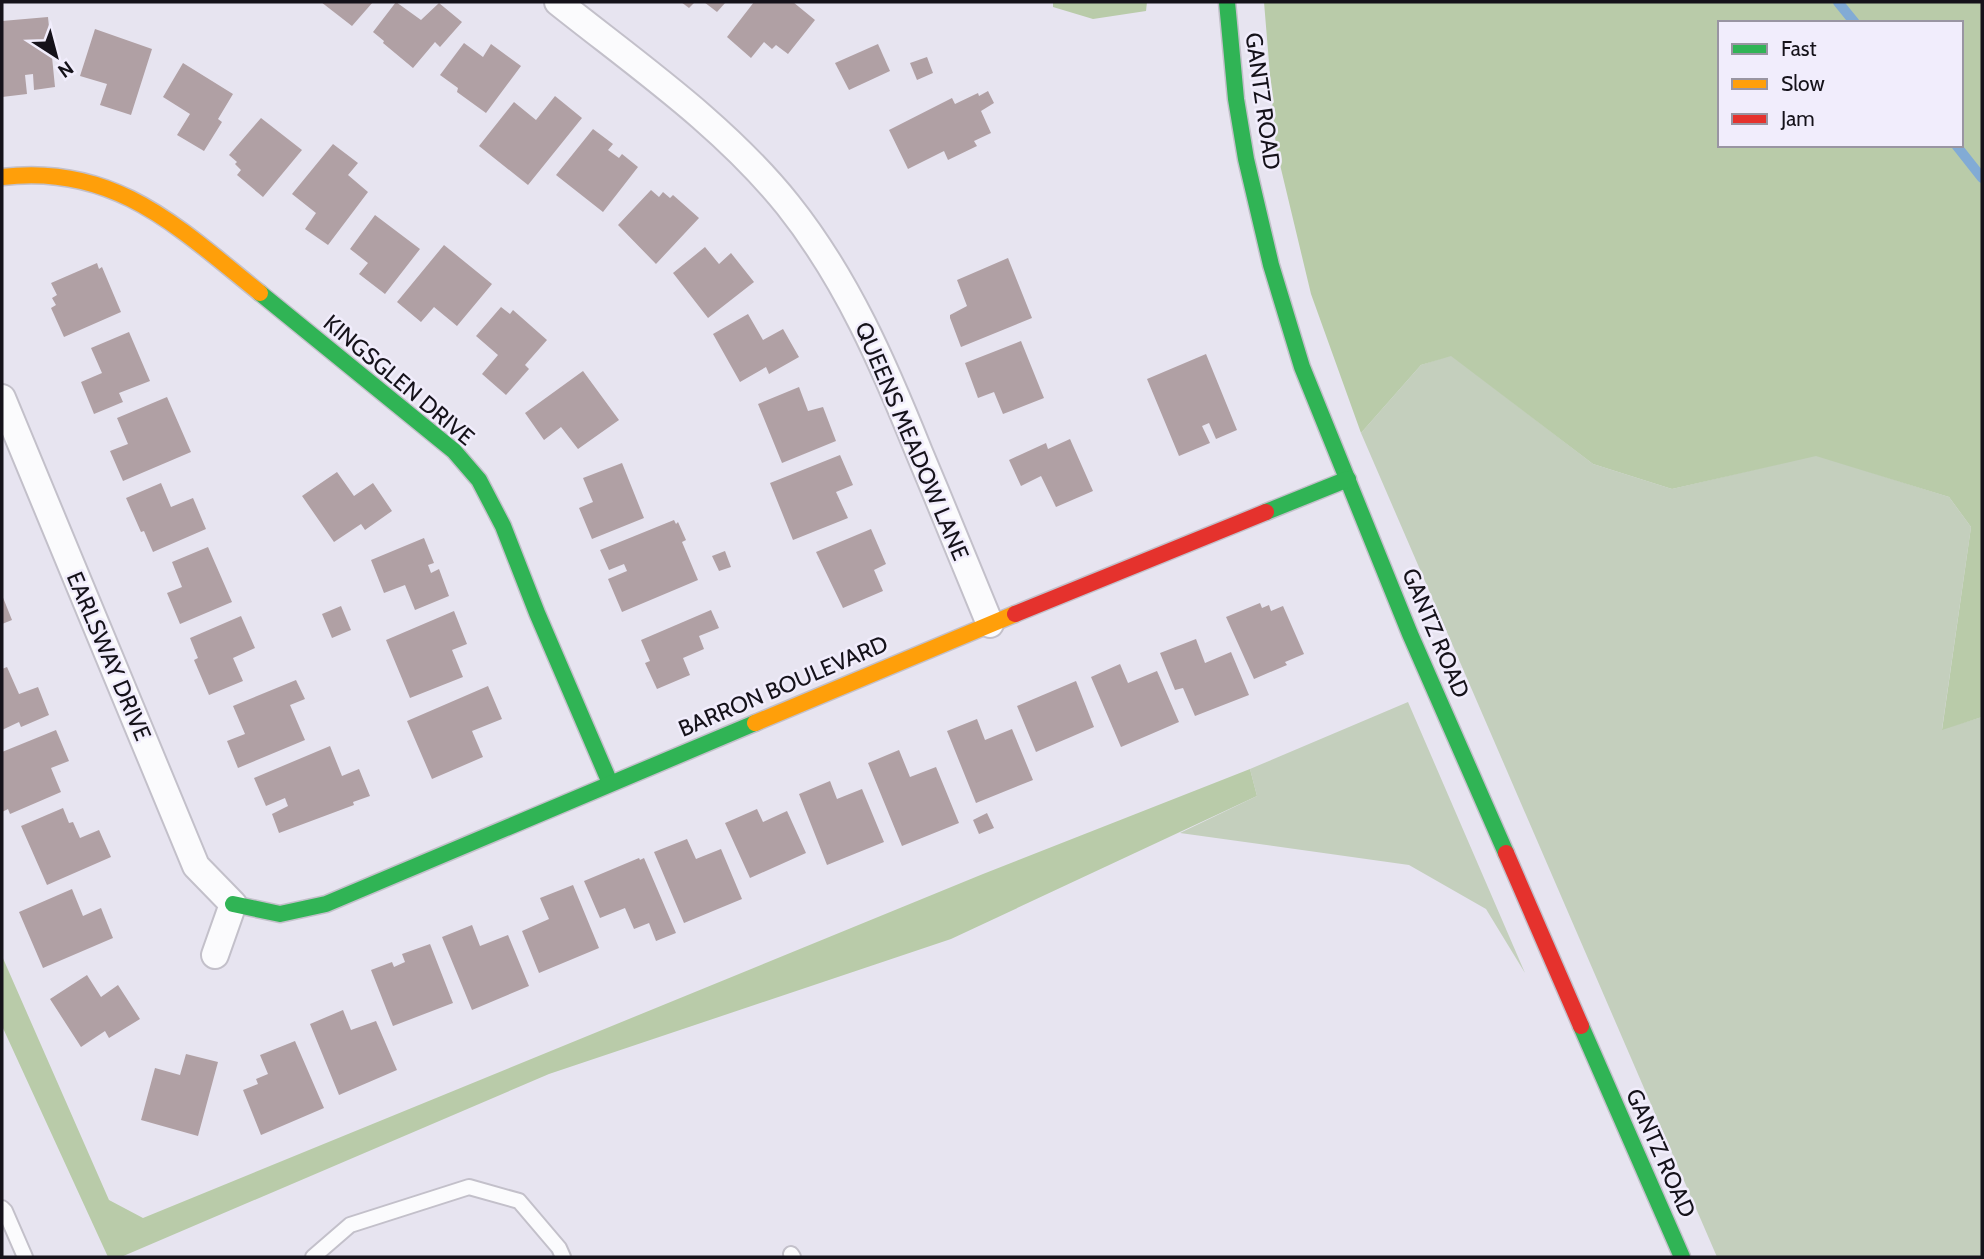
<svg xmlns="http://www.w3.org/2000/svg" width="1984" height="1259" viewBox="0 0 1984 1259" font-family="Cabin,sans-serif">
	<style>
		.green { fill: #c4cfbd }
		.forest { fill: #b9cba9; fill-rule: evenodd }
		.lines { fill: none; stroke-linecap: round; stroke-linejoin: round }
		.stream { stroke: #82abd5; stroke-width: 10 }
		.building { fill: #b0a0a4 }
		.lane-casing { stroke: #c3c0ca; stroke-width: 18 }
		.street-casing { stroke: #c3c0ca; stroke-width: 30 }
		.fast-casing { stroke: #c3c0ca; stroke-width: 19 }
		.slow-casing { stroke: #c3c0ca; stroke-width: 19 }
		.jam-casing { stroke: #c3c0ca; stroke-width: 19 }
		.lane { stroke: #fbfbfd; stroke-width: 14 }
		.street { stroke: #fbfbfd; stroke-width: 26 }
		.fast { stroke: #30b455; stroke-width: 16 }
		.slow { stroke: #ff9f0a; stroke-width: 16 }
		.jam { stroke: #e5322d; stroke-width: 16 }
		.labels { text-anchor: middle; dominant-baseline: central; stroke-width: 5; stroke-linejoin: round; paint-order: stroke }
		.street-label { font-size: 23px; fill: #15121a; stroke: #f1edfc }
	</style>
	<rect width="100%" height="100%" fill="#e7e4f0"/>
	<g class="green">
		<path d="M1451 355 1593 464 1672 489 1816 455 1949 497 1971 527 1942 729 1982 717V1257H1717L1361 433 1421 365Z"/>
		<path d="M1408 702 1525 973 1486 909 1409 865 1180 833 1257 796 1250 769Z"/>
	</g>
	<g class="forest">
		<path d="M1053 2H1147L1146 11 1093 19 1053 7Z"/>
		<path d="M1264 2H1982V717L1942 730 1971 527 1949 497 1816 456 1672 489 1593 464 1451 356 1421 365 1361 433 1311 294 1276 148ZM1720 23H1961V145H1720Z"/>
		<path d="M1250 769 1257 796 951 939 549 1074 121 1257H108L2 1026V956L109 1200 143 1218 983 874Z"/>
	</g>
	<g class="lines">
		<g class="stream">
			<path d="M1838 2 1855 23"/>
			<path d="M1956 145 1982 178"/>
		</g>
	</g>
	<g class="building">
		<path d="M321 2H373L352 26Z"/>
		<path d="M396 2 421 20 439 3 462 22 440 47 435 42 413 68 383 43 384 41 373 32Z"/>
		<path d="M681 2H695L689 8Z"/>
		<path d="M704 2H726L717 12Z"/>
		<path d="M754 2H793L815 20 788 54 776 45 772 49 764 42 751 58 727 37Z"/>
		<path d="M48 17 55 87 34 90 33 74 25 75 27 94 2 97V21Z"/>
		<path d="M95 29 152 49 131 115 100 105 107 84 80 76Z"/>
		<path d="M464 43 483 57 491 44 521 66 486 113 457 92 458 88 440 75Z"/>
		<path d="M878 44 890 71 849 90 835 63Z"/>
		<path d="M927 57 933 73 917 80 910 63Z"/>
		<path d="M183 63 233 94 218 119 222 122 204 151 177 135 190 114 163 97Z"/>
		<path d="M988 91 994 103 981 111 991 133 974 141 977 146 948 160 944 151 908 169 889 130 952 98 955 104 978 93 979 96Z"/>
		<path d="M555 96 582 118 528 185 479 146 514 102 536 120Z"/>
		<path d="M261 118 302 150 263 197 237 175 241 170 235 164 237 162 229 155Z"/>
		<path d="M593 129 613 144 608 150 619 158 622 154 638 167 603 212 556 175Z"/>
		<path d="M333 144 358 163 348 175 368 192 328 245 305 229 316 213 292 194Z"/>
		<path d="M651 190 659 197 663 192 670 198 673 195 699 218 656 264 618 225Z"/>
		<path d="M375 215 420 249 385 294 359 274 368 263 350 249Z"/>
		<path d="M444 245 492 284 457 326 434 307 421 322 397 302Z"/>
		<path d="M705 247 719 264 731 253 754 282 708 318 673 273Z"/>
		<path d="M1008 258 1032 318 961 347 950 318V315L967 306 957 280Z"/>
		<path d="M97 263 99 269 102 267 121 312 64 337 51 308 56 305 52 298 57 295 51 283Z"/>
		<path d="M501 307 510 314 513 310 547 340 525 365 529 369 506 395 482 374 498 355 476 336Z"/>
		<path d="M748 314 763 340 783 329 799 357 769 374 766 367 740 382 713 334Z"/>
		<path d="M129 332 150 381 119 393 123 402 94 414 81 382 102 373 91 348Z"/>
		<path d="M1021 341 1044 398 1003 414 994 392 978 398 965 363Z"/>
		<path d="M1206 354 1237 430 1216 439 1209 423 1202 426 1210 443 1179 456 1147 379Z"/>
		<path d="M583 371 619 420 578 449 561 427 544 440 525 413Z"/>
		<path d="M799 387 808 411 823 407 836 441 782 463 758 404Z"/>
		<path d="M167 397 191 452 123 481 110 451 128 444 117 418Z"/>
		<path d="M1070 439 1093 491 1056 507 1041 476 1021 486 1009 460 1046 443 1048 449Z"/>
		<path d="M840 455 853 485 836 492 848 518 793 540 770 483Z"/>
		<path d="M622 463 644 518 592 539 579 508 593 502 583 478Z"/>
		<path d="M337 472 354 496 373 483 392 511 365 530 361 524 334 542 302 496Z"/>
		<path d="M161 483 171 507 193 498 206 529 153 552 144 531 141 532 126 498Z"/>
		<path d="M674 520 676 524 678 522 686 540 682 542 698 580 622 612 608 579 627 571 624 564 609 570 600 550Z"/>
		<path d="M871 529 886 564 874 570 883 591 843 608 816 552Z"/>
		<path d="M424 538 434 563 428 565 431 573 439 569 449 596 415 610 405 585 384 593 371 560Z"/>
		<path d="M208 547 232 602 180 624 167 593 182 587 172 562Z"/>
		<path d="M725 551 731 567 719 571 712 556Z"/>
		<path d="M2 595 12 620 2 624Z"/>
		<path d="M1260 603 1262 608 1269 605 1271 611 1283 606 1304 654 1285 662 1287 665 1254 679 1226 617Z"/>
		<path d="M341 606 351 630 332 638 322 614Z"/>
		<path d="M711 610 719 628 699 636 704 649 683 658 690 675 657 689 645 663 650 661 641 640Z"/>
		<path d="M454 611 467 644 452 650 463 677 410 698 386 640Z"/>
		<path d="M241 616 255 648 233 658 243 681 209 695 194 660 198 658 190 638Z"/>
		<path d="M1196 639 1205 663 1231 652 1249 695 1195 716 1183 688 1175 690 1160 653Z"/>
		<path d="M1120 664 1128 683 1157 671 1179 722 1121 747 1091 677Z"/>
		<path d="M7 667 19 694 38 687 49 715 21 727 19 722 2 730V669Z"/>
		<path d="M296 680 305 699 290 705 305 740 238 768 227 741 245 734 233 706Z"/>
		<path d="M1076 681 1094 727 1036 752 1017 706Z"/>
		<path d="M488 686 502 719 472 731 483 757 432 779 407 721Z"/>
		<path d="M977 719 985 740 1012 729 1033 780 976 803 947 731Z"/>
		<path d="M56 730 69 761 51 768 61 792 10 814 8 809 2 812V752Z"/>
		<path d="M330 746 342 776 359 769 370 796 353 802 354 805 279 833 272 814 288 806 285 798 266 806 254 778Z"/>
		<path d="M899 750 910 777 936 767 959 823 902 846 868 763Z"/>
		<path d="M830 781 837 799 862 789 884 842 827 865 799 794Z"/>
		<path d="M63 808 69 823 73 822 80 838 99 830 111 857 47 885 21 826Z"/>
		<path d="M757 809 763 822 787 811 806 853 750 878 725 823Z"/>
		<path d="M987 813 994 828 979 834 973 820Z"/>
		<path d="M687 839 696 859 721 849 742 899 684 923 654 852Z"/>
		<path d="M639 858 640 860 644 858 676 933 656 941 649 923 634 929 625 908 600 918 584 881Z"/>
		<path d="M573 885 599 948 539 973 522 931 549 919 540 898Z"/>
		<path d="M72 889 83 916 101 908 113 938 43 968 19 912Z"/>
		<path d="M472 925 480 946 508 935 529 986 472 1010 442 937Z"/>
		<path d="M430 944 453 1003 393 1026 371 970 392 962 394 967 405 962 402 954Z"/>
		<path d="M87 975 101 997 118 985 140 1019 109 1038 105 1031 81 1047 50 999Z"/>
		<path d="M343 1010 351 1030 376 1021 397 1070 339 1095 310 1024Z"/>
		<path d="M295 1041 324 1108 261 1135 243 1090 258 1084 256 1079 268 1074 260 1055Z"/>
		<path d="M186 1054 218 1062 198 1136 141 1120 155 1068 180 1075Z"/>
	</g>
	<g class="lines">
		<g class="lane-casing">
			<g id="lane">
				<path d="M2 1208 5 1211 25 1257"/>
				<path d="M791 1254 793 1257"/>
				<path d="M313 1257 350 1225 469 1187 519 1201 559 1248 563 1257"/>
			</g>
		</g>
		<g class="street-casing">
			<g id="street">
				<path d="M558 2C637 65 724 125 788 205 847 279 884 365 919 452 943 509 966 566 990 624"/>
				<path d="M2 398 196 866 233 904 215 955"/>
			</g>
		</g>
		<g class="fast-casing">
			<g id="fast">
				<path d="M1227 2 1236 99 1246 159 1271 265 1302 367 1410 634 1506 853"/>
				<path d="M260 293 454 451 479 480 503 526 537 613 610 783"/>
				<path d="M1266 512 1348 479"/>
				<path d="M233 904 280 914 326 904 755 723"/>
				<path d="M1581 1026 1682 1257"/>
			</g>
		</g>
		<g class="slow-casing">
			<g id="slow">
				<path d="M2 177C115 163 179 228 260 293"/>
				<path d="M755 723 1015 614"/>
			</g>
		</g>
		<g class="jam-casing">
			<g id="jam">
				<path d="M1015 614 1266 512"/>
				<path d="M1506 853 1581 1026"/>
			</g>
		</g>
		<use href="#lane" class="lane"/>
		<use href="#street" class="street"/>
		<use href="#fast" class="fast"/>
		<use href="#slow" class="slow"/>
		<use href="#jam" class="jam"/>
	</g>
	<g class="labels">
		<g class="street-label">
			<text transform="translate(1263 101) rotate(82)">GANTZ ROAD</text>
			<text transform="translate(399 380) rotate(40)">KINGSGLEN DRIVE</text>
			<text transform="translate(912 441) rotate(67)">QUEENS MEADOW LANE</text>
			<text transform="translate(1436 633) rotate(67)">GANTZ ROAD</text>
			<text transform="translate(109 656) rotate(67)">EARLSWAY DRIVE</text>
			<text transform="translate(783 686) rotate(-23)">BARRON BOULEVARD</text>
			<text transform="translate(1661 1153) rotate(66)">GANTZ ROAD</text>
		</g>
	</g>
	<rect width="1984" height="1259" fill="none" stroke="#15121a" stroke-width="7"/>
	<rect x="1718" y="21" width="245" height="126" fill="#f1edfc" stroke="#9995a2" stroke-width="2"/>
	<rect x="1732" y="44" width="35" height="10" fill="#30b455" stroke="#9995a2" stroke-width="2"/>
	<text x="1781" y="56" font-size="21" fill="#15121a">Fast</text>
	<rect x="1732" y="79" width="35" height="10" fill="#ff9f0a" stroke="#9995a2" stroke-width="2"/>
	<text x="1781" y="91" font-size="21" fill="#15121a">Slow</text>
	<rect x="1732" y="114" width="35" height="10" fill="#e5322d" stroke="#9995a2" stroke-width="2"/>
	<text x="1781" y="126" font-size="21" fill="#15121a">Jam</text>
	<g transform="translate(56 56) rotate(144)" stroke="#f1edfc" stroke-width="5" paint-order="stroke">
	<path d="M0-5L12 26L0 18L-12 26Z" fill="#15121a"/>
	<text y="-10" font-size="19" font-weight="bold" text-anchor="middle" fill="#15121a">N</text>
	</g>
</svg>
